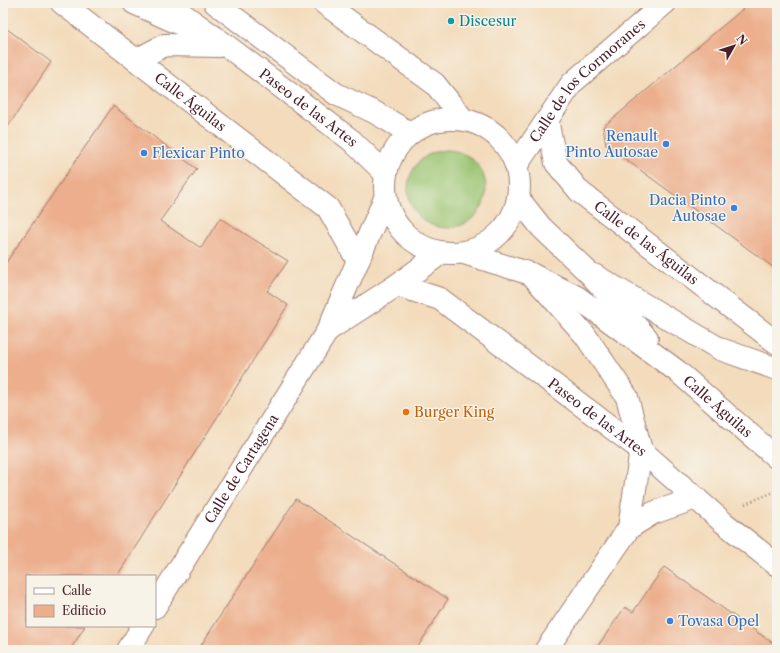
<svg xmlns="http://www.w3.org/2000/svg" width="780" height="653" viewBox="0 0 780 653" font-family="'Libre Caslon Text',serif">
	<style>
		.green { fill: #99c471; stroke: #72724e }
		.building { fill: #ecae8c }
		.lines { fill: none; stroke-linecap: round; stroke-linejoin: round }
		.minor-casing { stroke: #9e7d73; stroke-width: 24 }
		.major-casing { stroke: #9e7d73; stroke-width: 24 }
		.path { stroke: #9e7d73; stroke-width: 2.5; stroke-dasharray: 1 3; stroke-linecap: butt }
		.minor { stroke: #fff; stroke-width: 22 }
		.major { stroke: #fff; stroke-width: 22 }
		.culture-dot { fill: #0f9aa8; stroke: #f7f3e8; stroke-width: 1.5 }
		.shop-dot { fill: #3f7fe0; stroke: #f7f3e8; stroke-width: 1.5 }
		.food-dot { fill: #e8710a; stroke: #f7f3e8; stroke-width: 1.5 }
		.labels { text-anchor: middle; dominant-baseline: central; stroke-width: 3; stroke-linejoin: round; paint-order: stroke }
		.culture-label { font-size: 14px; fill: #0d838f; stroke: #f7f3e8; text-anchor: start }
		.street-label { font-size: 14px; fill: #4a1f2b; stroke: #f7f3e8 }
		.shop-label { font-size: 14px; fill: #366cbe; stroke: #f7f3e8; text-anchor: end }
		.food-label { font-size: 14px; fill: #c56008; stroke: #f7f3e8; text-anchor: start }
	</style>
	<rect width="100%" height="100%" fill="#f7f3e8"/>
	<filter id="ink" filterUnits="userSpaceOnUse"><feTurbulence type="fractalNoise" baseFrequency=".025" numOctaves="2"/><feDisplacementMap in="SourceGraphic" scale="8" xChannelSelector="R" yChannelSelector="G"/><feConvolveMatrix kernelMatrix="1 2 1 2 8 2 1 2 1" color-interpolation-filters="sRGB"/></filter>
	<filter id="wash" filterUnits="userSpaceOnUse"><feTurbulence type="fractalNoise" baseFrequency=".012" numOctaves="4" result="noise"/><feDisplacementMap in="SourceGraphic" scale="16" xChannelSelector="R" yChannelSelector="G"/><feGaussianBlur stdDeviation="0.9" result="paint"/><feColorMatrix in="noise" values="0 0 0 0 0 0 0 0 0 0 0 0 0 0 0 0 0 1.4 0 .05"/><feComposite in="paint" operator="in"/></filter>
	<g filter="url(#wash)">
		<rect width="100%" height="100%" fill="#f3dbbb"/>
		<circle class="green" cx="447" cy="189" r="39"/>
		<g id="blocks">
			<g class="building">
				<path d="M750 3H777V270L606 145 603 127Z"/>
				<path d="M3 26 51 62 3 134Z"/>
				<path d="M113 106 197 169 160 221 201 248 220 218 288 261 267 291 288 305 117 576H27V626H85L70 650H3V267Z"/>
				<path d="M296 499 448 599 416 650H198Z"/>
				<path d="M664 567 777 646V650H595L625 607 633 612Z"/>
			</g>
		</g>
	</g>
	<g filter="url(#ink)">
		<use href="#blocks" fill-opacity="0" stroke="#9e7d73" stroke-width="1"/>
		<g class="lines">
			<g class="minor-casing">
				<g id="minor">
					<path id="s1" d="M62 3 328 208 358 261"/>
					<path d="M134 3 200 33"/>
					<path d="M324 3 435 84 463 119"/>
					<path d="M136 60 165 45 220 46"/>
					<path id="s2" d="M547 120 556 163 580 192 777 343"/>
					<path id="s3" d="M516 166 572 83 665 3"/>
					<path d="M531 274 585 335 627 397 641 450 629 528 546 650"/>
					<path d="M594 275 720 349 777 369"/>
					<path id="s4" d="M397 285 440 299 641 450 724 523 777 565"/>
					<path d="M328 330 397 285 441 253"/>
					<path d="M629 528 653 513 696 498"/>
					<path id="s5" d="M155 607 328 330 385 198"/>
					<path d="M128 650 143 626"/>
				</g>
			</g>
			<g class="major-casing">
				<g id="major">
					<path id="s6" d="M167 3 227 46 351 140 385 173"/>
					<path d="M215 3 336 94 374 112 410 133"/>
					<circle cx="452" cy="186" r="67"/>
					<path d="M518 198 541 227 589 273 647 338"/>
					<path id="s7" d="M464 253 531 274 577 297 677 371 777 458"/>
				</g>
			</g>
			<path class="path" d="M745 504 774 492 777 489"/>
			<use href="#minor" class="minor"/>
			<use href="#major" class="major"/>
		</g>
	</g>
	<circle class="culture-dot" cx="451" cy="21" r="4"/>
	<g class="shop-dot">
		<circle cx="666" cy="144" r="4"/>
		<circle cx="144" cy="153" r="4"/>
		<circle cx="734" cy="208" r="4"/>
		<circle cx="670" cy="621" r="4"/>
	</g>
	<circle class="food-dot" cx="406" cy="412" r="4"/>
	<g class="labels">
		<g class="culture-label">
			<text x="459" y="21">Discesur</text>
		</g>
		<g class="street-label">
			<text stroke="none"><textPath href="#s3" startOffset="112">Calle de los Cormoranes</textPath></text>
			<text stroke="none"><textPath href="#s1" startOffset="162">Calle Águilas</textPath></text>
			<text stroke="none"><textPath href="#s6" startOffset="176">Paseo de las Artes</textPath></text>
			<text stroke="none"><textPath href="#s2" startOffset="165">Calle de las Águilas</textPath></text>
			<text stroke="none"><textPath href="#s4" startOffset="242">Paseo de las Artes</textPath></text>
			<text stroke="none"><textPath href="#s7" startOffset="300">Calle Águilas</textPath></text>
			<text stroke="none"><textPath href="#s5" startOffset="163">Calle de Cartagena</textPath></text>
		</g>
		<g class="shop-label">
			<text x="658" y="136">Renault<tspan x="658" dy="16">Pinto Autosae</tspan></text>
			<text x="152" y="153" text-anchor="start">Flexicar Pinto</text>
			<text x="726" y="200">Dacia Pinto<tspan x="726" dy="16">Autosae</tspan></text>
			<text x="678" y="621" text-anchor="start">Tovasa Opel</text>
		</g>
		<g class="food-label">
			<text x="414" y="412">Burger King</text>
		</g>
	</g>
	<rect width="780" height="653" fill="none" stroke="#f7f3e8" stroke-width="16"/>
	<rect x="26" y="575" width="130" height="52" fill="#f7f3e8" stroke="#b29e9c"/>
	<rect x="34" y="588" width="20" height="6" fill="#ffffff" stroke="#b29e9c"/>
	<text x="62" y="595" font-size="12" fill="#4a1f2b">Calle</text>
	<rect x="34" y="605" width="20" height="12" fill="#ecae8c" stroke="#b29e9c"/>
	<text x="62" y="615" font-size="12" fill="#4a1f2b">Edificio</text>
	<g transform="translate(734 46) rotate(51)" stroke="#f7f3e8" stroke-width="3" paint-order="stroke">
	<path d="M0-3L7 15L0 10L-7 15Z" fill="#4a1f2b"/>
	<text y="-6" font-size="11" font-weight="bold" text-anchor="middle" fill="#4a1f2b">N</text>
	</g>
</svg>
